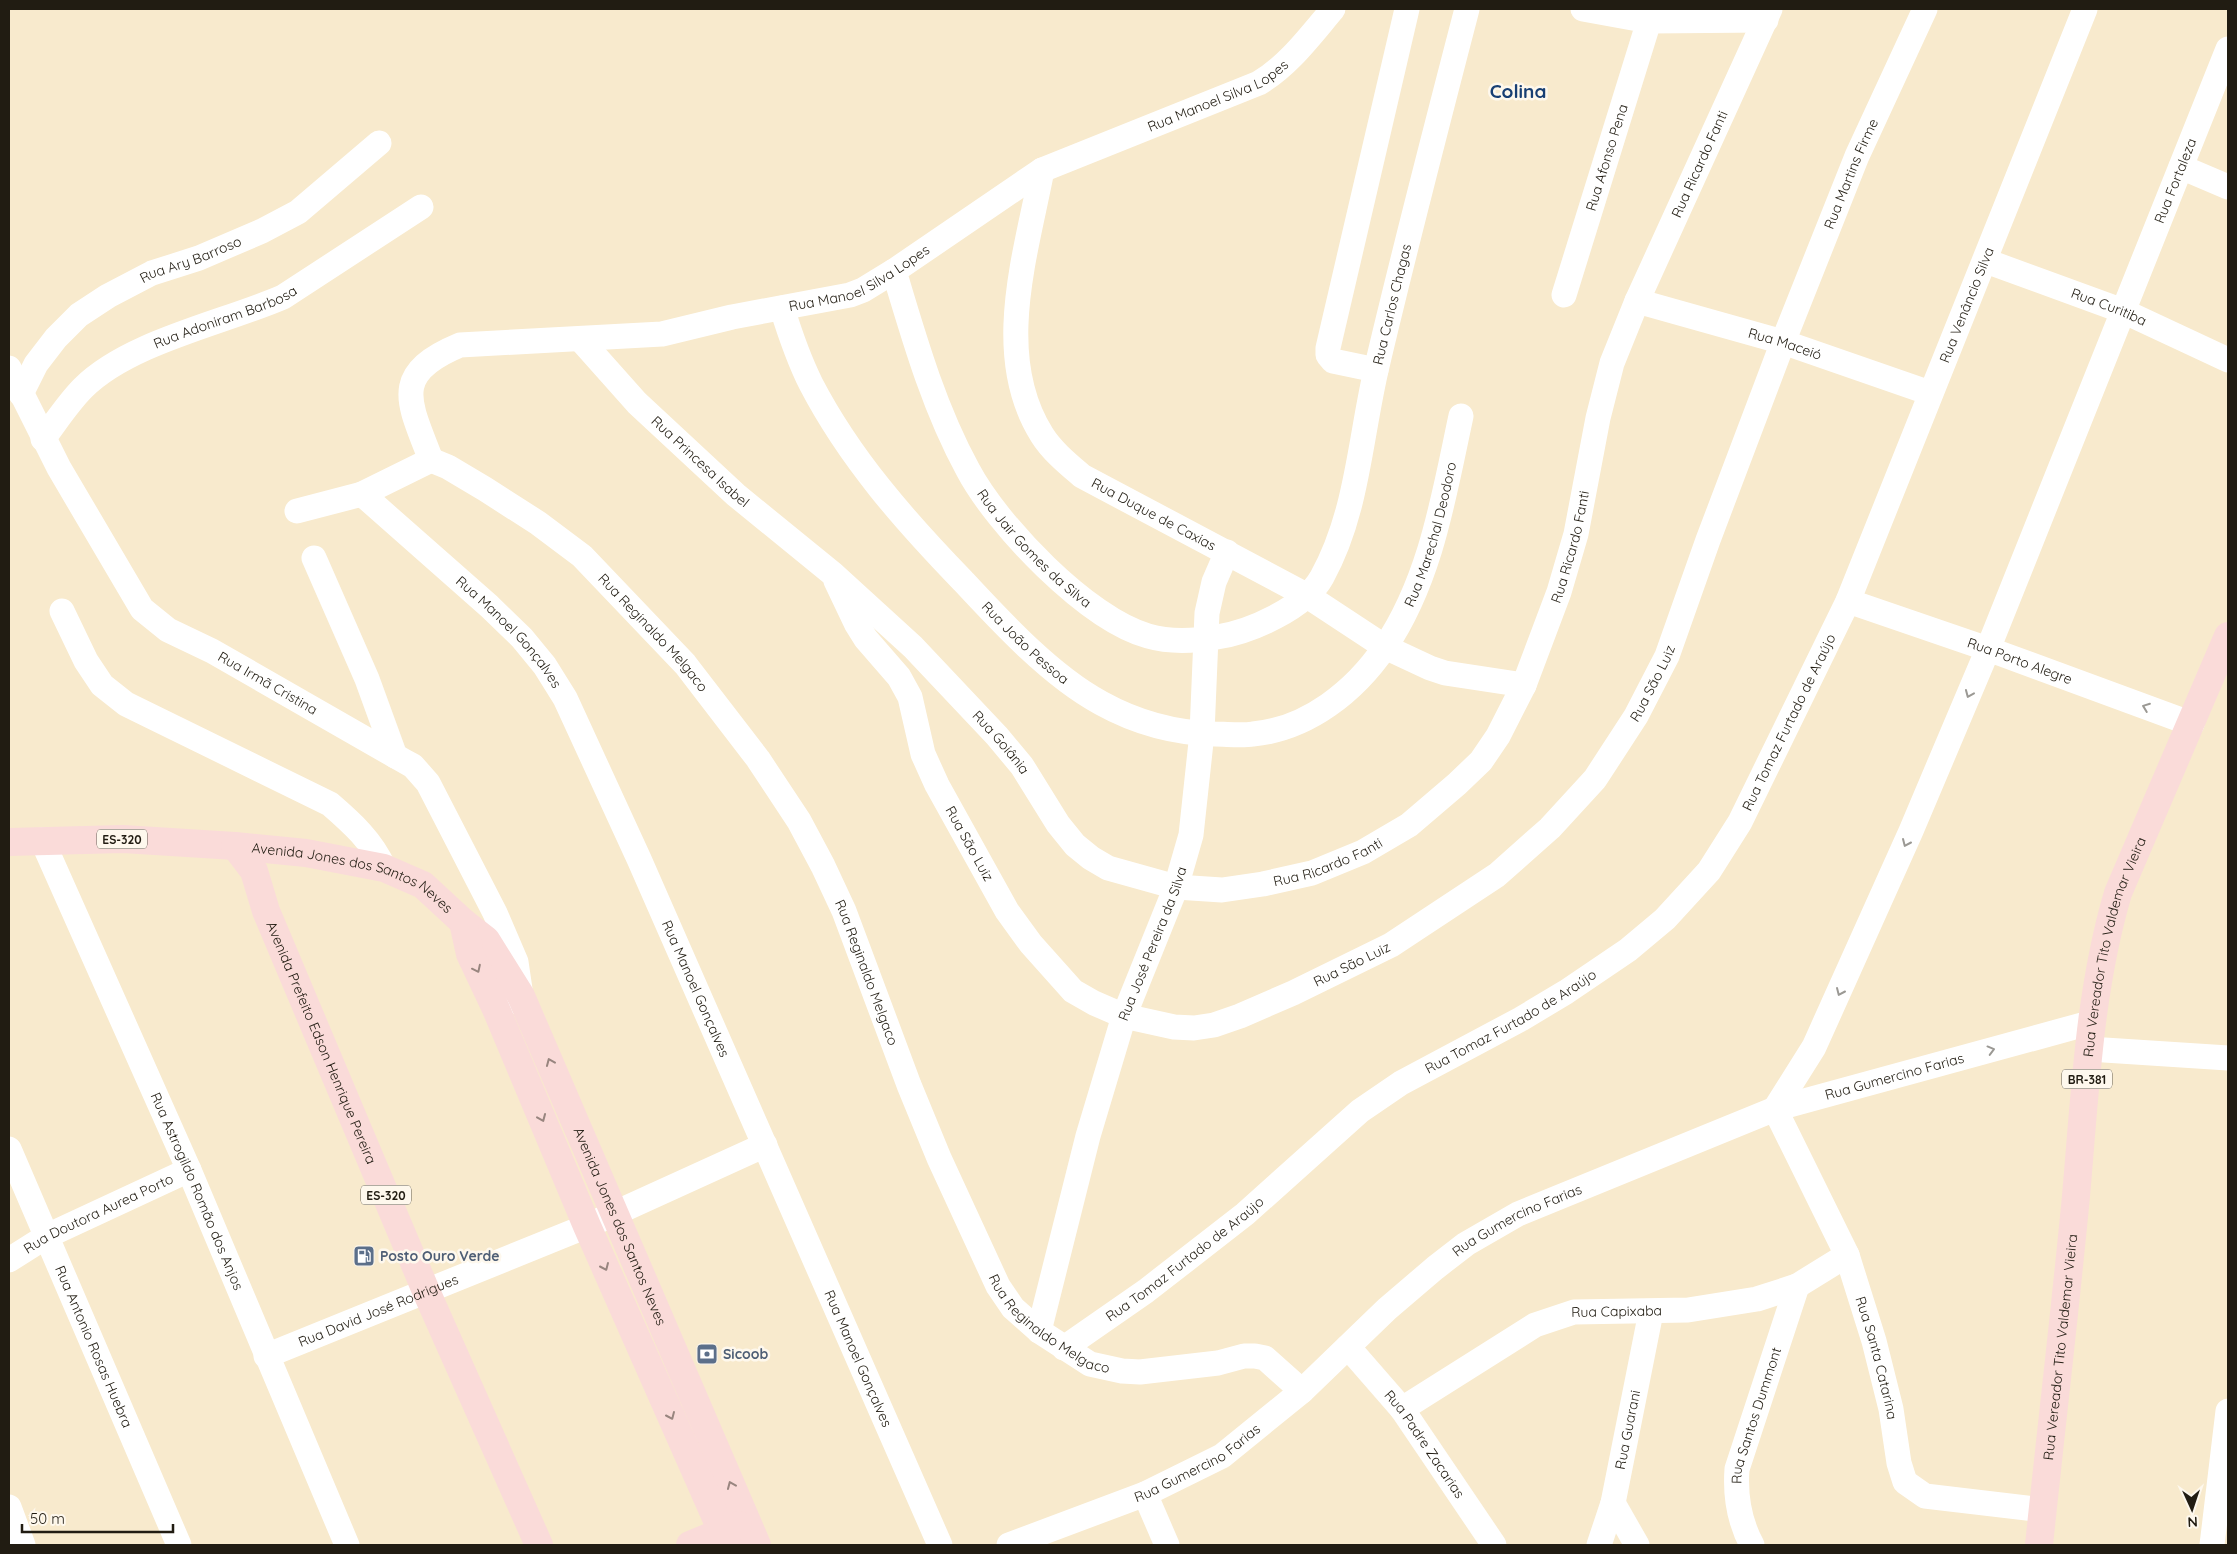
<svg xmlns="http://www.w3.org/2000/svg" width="2237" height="1554" viewBox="0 0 2237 1554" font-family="Quicksand,sans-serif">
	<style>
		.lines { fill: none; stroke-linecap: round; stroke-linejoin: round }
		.minor { stroke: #fff; stroke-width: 25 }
		.major { stroke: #fadbd9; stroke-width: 28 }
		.oneway { stroke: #9b9994 }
		.oneway2 { stroke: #98857f }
		.labels { text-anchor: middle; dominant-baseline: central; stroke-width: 5; stroke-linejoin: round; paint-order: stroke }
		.shield { fill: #fef8ed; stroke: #635e54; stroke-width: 1 }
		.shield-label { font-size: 12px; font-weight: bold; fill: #211c12 }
		.street-label { font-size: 14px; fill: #211c12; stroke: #fef8ed }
		.service-label { font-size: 14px; font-weight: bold; fill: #4e5e75; stroke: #fef8ed; text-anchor: start }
		.district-label { font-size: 19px; font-weight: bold; fill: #183f73; stroke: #fef8ed }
	</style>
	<rect width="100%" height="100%" fill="#f8eacd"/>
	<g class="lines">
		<g class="minor">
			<path d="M1583 9 1649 21 1766 20"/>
			<path d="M2181 167 2228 187"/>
			<path id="s1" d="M1042 170C1026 254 992 356 1042 435 1052 451 1068 464 1082 476L1306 595 1385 647 1430 668 1445 673 1524 685"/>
			<path id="s2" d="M1986 261 2123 311 2228 360"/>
			<path id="s3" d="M894 271C914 338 934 408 968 470 997 525 1087 619 1148 636 1169 642 1195 641 1217 637 1250 632 1305 608 1322 577 1358 512 1360 437 1377 366 1405 247 1436 128 1467 9"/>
			<path id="s4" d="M1564 295 1649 21"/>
			<path id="s5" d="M1637 301 1783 342 1930 393"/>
			<path id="s6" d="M782 308C790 334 799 360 811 384 850 459 905 521 963 581 1002 623 1051 676 1101 703 1137 723 1174 733 1215 734 1227 734 1241 736 1253 734 1308 729 1355 691 1385 647 1431 579 1444 495 1461 416"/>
			<path id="s7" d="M580 339 637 403 736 495 833 574 913 647 997 736 1022 766 1058 824 1075 845 1091 858 1108 868 1176 887 1222 890 1263 884 1312 873 1363 852 1409 825 1457 784 1481 761 1498 736 1524 685 1559 592 1576 534 1598 418 1612 363 1637 301 1770 9"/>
			<path id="s8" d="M9 368 59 468 142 609 168 630 212 651 404 761 413 766 428 783 495 913 516 962 521 996 496 1009"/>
			<path d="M1376 370 1333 361 1328 355V348L1407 9"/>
			<path id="s9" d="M21 394 36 364 56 338 79 315 108 296 152 273 199 258 262 231 298 212 379 143"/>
			<path id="s10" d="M43 439C56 422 68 403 83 388 129 342 223 323 283 297L421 207"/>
			<path id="s11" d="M431 460 448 467 485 489 538 523 582 556 685 664 758 759 799 821 823 866 844 911 909 1085 939 1158 998 1286 1013 1308 1039 1331 1090 1364 1122 1371 1140 1372 1218 1363 1244 1356H1255L1265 1358 1302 1391"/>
			<path id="s12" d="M431 460C409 402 390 374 460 345L662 334 732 317 850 295 863 290 894 271 1042 170 1259 83C1289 65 1310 36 1333 9"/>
			<path id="s13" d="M362 494 489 606 522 638 545 666 565 698 639 859 940 1545"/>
			<path d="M297 511 362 494 431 460"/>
			<path d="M314 558 367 679 395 756"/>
			<path id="s14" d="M836 581 856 623 866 639 899 677 910 697 923 754 937 785 1007 911 1031 944 1073 991 1094 1003 1124 1016 1174 1027 1194 1028 1214 1025 1240 1016 1293 993 1391 945 1497 875 1550 828 1595 779 1636 716 1667 656 1708 540 1783 342 1857 156 1925 9"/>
			<path id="s15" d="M1848 601 1988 649 2192 724"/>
			<path d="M62 611 86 661 102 685 126 704 330 804C352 823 372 841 384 868"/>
			<path id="s16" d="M42 840 189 1170 347 1545"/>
			<path d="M2089 1049 2228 1058"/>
			<path id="s17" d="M1775 1109 1814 1047 1911 831 1988 649 2228 49"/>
			<path id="s18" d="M1775 1109 1847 1255 1874 1341 1891 1409 1899 1463 1905 1482 1925 1496 2043 1510"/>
			<path id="s19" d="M9 1149 179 1545"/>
			<path id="s20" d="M9 1260 47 1236 189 1170"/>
			<path id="s21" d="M1039 1331 1088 1136 1124 1016 1176 887 1191 835 1202 733 1207 613 1214 582 1227 552"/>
			<path id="s22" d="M1348 1347 1402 1409 1494 1545"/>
			<path id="s23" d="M1064 1348 1146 1291 1245 1214 1360 1111 1401 1083 1521 1019 1566 992 1628 950 1665 919 1709 871 1740 822 1848 601 2085 9"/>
			<path id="s24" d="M266 1356 587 1226 765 1145"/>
			<path id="s25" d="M1402 1409 1535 1325 1574 1312 1688 1310 1757 1299 1797 1286 1847 1255"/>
			<path d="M1145 1494 1167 1545"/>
			<path d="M1613 1503 1637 1545"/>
			<path d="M9 1507 23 1545"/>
			<path id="s26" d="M1009 1545 1145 1494 1222 1456 1302 1391 1387 1309 1435 1268 1466 1244 1518 1214 1775 1109 2093 1022"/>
			<path id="s27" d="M1599 1545 1613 1503 1651 1312"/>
			<path id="s28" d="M1752 1545C1739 1521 1735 1496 1737 1469L1797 1286"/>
			<path d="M2212 1545 2228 1411"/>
		</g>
		<g class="major">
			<path id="s29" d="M9 842 123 839 235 846 306 853 384 868 423 885 463 922 486 940 521 996 757 1545"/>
			<path id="s30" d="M235 846 254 871 266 911 426 1291 539 1545"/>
			<path d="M463 922 470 954 496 1009 587 1226 728 1545"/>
			<path d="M690 1545 738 1525"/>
			<path id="s31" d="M2039 1545C2051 1429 2065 1312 2076 1196 2085 1094 2089 991 2118 893L2228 636"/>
		</g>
	</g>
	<defs><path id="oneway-chevron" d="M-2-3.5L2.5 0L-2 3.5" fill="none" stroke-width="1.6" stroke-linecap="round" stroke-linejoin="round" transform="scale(1.25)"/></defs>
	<g class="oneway">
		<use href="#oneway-chevron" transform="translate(1969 694) rotate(113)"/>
		<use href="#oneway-chevron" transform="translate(2146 707) rotate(-159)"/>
		<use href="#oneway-chevron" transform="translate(1906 843) rotate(114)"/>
		<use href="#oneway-chevron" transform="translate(1840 992) rotate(114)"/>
		<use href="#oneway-chevron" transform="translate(1991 1050) rotate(-15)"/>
	</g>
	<g class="oneway2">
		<use href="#oneway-chevron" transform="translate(477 969) rotate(64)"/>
		<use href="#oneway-chevron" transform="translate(550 1062) rotate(-113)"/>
		<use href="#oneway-chevron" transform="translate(542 1118) rotate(67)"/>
		<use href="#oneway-chevron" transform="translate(605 1267) rotate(66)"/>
		<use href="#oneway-chevron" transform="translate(671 1416) rotate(66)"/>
		<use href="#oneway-chevron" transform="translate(731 1485) rotate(-113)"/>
	</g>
	<defs>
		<g id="fuel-square" transform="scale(1.125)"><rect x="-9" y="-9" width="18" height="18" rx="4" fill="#5c6f8a" stroke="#fef8ed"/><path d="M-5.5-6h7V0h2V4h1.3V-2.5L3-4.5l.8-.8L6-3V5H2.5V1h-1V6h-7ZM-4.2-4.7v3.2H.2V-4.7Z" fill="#fff"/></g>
		<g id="bank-square" transform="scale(1.125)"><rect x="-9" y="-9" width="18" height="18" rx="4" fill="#5c6f8a" stroke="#fef8ed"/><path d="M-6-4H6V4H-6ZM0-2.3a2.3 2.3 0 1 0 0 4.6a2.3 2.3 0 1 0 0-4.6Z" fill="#fff"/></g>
	</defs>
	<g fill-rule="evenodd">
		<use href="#fuel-square" x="364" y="1256"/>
		<use href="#bank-square" x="707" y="1354"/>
	</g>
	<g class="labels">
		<g class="shield">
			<rect x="97" y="829.5" width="50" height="19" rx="4"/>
			<rect x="2062" y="1069.5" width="50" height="19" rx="4"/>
			<rect x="361" y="1185.5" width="50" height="19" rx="4"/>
		</g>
		<g class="shield-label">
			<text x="122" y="839">ES-320</text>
			<text x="2087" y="1079">BR-381</text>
			<text x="386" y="1195">ES-320</text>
		</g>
		<g class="street-label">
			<text stroke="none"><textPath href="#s12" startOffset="958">Rua Manoel Silva Lopes</textPath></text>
			<text stroke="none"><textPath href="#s4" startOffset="144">Rua Afonso Pena</textPath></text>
			<text stroke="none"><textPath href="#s7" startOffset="1804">Rua Ricardo Fanti</textPath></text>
			<text stroke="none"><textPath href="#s14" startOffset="1745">Rua Martins Firme</textPath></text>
			<text stroke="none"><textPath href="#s17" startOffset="1012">Rua Fortaleza</textPath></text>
			<text stroke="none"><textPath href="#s9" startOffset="224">Rua Ary Barroso</textPath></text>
			<text stroke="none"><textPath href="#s12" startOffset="552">Rua Manoel Silva Lopes</textPath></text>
			<text stroke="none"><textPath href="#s3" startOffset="938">Rua Carlos Chagas</textPath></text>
			<text stroke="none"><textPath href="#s23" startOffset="1429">Rua Venâncio Silva</textPath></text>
			<text stroke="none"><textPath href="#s2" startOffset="131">Rua Curitiba</textPath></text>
			<text stroke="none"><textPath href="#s10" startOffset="225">Rua Adoniram Barbosa</textPath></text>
			<text stroke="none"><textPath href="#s5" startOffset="154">Rua Maceió</textPath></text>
			<text stroke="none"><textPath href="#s7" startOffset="172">Rua Princesa Isabel</textPath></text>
			<text stroke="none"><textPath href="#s1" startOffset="411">Rua Duque de Caxias</textPath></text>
			<text stroke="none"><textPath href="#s6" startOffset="959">Rua Marechal Deodoro</textPath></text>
			<text stroke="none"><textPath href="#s7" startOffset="1398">Rua Ricardo Fanti</textPath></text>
			<text stroke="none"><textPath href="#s3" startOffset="316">Rua Jair Gomes da Silva</textPath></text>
			<text stroke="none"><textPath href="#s11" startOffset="284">Rua Reginaldo Melgaco</textPath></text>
			<text stroke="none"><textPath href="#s13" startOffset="202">Rua Manoel Gonçalves</textPath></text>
			<text stroke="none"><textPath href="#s6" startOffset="419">Rua João Pessoa</textPath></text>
			<text stroke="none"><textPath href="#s15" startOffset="182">Rua Porto Alegre</textPath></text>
			<text stroke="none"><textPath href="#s8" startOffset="422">Rua Irmã Cristina</textPath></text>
			<text stroke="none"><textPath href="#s14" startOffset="1198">Rua São Luiz</textPath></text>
			<text stroke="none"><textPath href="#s23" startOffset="975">Rua Tomaz Furtado de Araújo</textPath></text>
			<text stroke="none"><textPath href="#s7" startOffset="584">Rua Goiânia</textPath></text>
			<text stroke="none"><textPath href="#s14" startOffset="298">Rua São Luiz</textPath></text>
			<text stroke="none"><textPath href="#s7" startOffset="978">Rua Ricardo Fanti</textPath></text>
			<text stroke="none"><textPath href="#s29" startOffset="350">Avenida Jones dos Santos Neves</textPath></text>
			<text stroke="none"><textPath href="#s21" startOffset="404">Rua José Pereira da Silva</textPath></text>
			<text stroke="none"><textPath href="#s31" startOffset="604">Rua Vereador Tito Valdemar Vieira</textPath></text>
			<text stroke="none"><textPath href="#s14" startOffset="778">Rua São Luiz</textPath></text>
			<text stroke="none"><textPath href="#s11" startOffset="689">Rua Reginaldo Melgaco</textPath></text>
			<text stroke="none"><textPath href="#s13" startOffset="608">Rua Manoel Gonçalves</textPath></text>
			<text stroke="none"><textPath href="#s23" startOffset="555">Rua Tomaz Furtado de Araújo</textPath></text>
			<text stroke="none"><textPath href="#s30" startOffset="216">Avenida Prefeito Edson Henrique Pereira</textPath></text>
			<text stroke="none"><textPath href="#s26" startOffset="1016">Rua Gumercino Farias</textPath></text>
			<text stroke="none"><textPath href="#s16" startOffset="384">Rua Astrogildo Romão dos Anjos</textPath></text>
			<text stroke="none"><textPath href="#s20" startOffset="101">Rua Doutora Aurea Porto</textPath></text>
			<text stroke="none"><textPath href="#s26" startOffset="611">Rua Gumercino Farias</textPath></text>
			<text stroke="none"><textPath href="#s29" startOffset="820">Avenida Jones dos Santos Neves</textPath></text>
			<text stroke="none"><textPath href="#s23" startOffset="150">Rua Tomaz Furtado de Araújo</textPath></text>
			<text stroke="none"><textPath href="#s24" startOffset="121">Rua David José Rodrigues</textPath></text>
			<text stroke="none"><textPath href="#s25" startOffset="241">Rua Capixaba</textPath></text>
			<text stroke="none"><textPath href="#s11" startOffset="1094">Rua Reginaldo Melgaco</textPath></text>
			<text stroke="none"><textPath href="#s19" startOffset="215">Rua Antonio Rosas Huebra</textPath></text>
			<text stroke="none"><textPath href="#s31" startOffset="199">Rua Vereador Tito Valdemar Vieira</textPath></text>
			<text stroke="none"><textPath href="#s18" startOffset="270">Rua Santa Catarina</textPath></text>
			<text stroke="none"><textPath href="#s13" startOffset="1012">Rua Manoel Gonçalves</textPath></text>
			<text stroke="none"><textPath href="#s28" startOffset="135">Rua Santos Dummont</textPath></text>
			<text stroke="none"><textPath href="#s27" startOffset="119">Rua Guarani</textPath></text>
			<text stroke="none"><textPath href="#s22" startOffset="124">Rua Padre Zacarias</textPath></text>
			<text stroke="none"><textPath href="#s26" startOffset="206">Rua Gumercino Farias</textPath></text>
		</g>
		<g class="service-label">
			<text x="380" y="1256">Posto Ouro Verde</text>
			<text x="723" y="1354">Sicoob</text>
		</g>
		<g class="district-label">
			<text x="1518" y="91">Colina</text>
		</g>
	</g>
	<rect width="2237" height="1554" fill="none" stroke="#211c12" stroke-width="20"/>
	<g transform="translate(2192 1509) rotate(177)" stroke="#fef8ed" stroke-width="4" paint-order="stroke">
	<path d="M0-4L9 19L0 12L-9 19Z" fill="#211c12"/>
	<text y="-8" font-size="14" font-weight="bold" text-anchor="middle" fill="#211c12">N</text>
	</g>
	<path d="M22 1524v8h151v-8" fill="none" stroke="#211c12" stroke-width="2.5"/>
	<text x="30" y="1524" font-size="15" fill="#211c12" stroke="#fef8ed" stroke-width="4" paint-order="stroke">50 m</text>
</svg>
